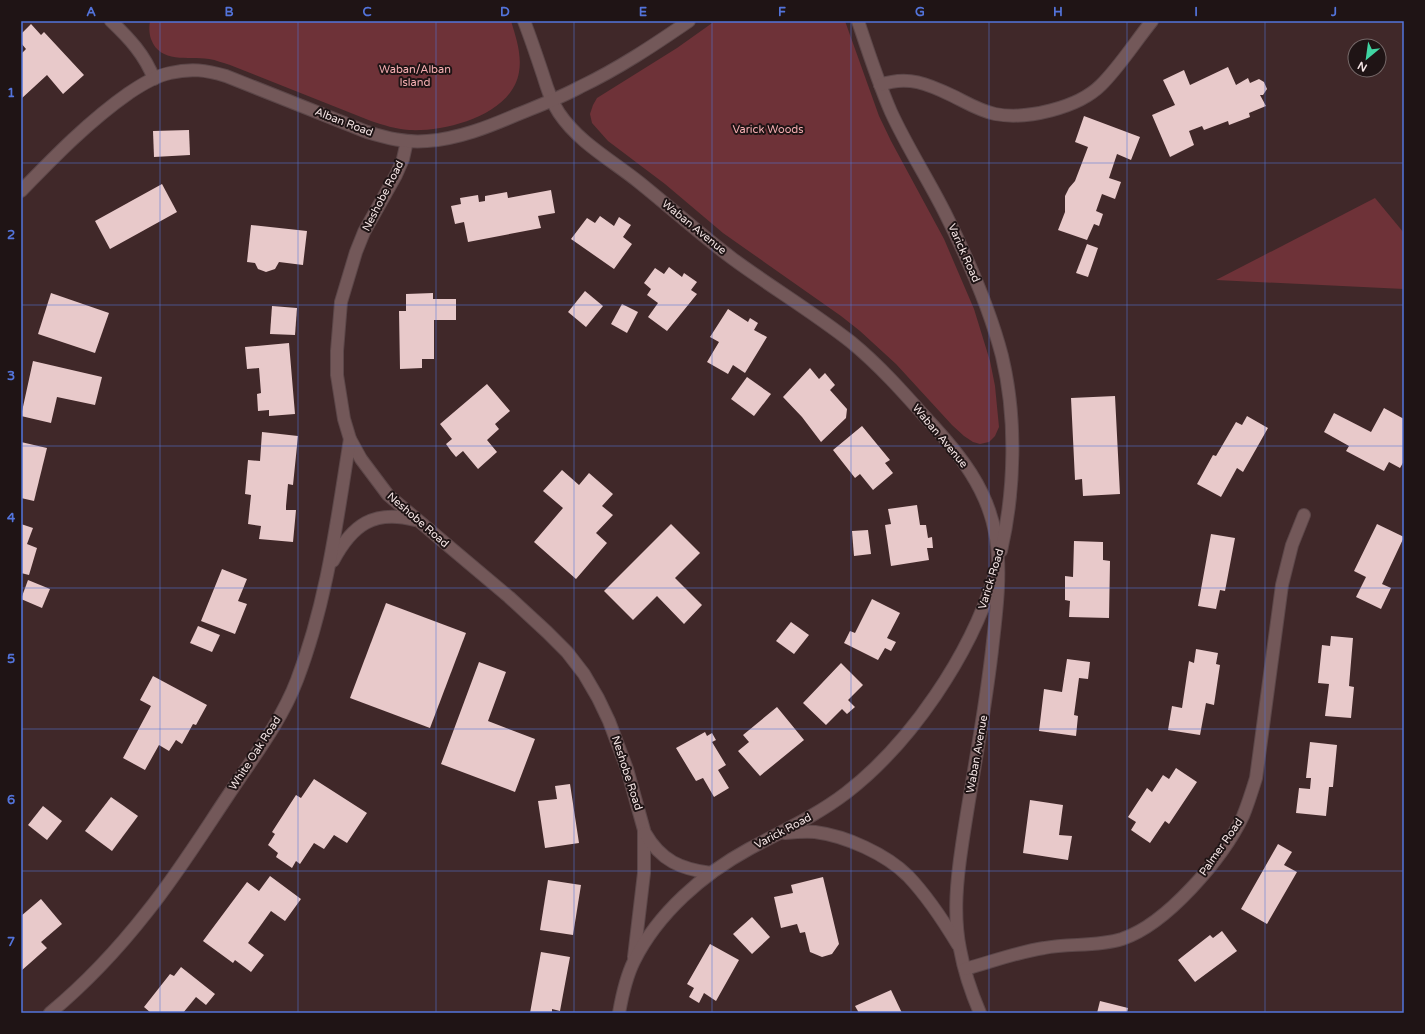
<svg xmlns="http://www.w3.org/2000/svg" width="1425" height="1034" viewBox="0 0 1425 1034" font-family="'Varela Round',sans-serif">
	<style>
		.green { fill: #6e3238 }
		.building { fill: #e8c9ca }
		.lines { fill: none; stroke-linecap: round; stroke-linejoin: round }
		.minor-casing { stroke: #5c4749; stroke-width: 14 }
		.minor { stroke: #735859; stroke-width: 12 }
		.grid { fill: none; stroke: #5374db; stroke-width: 1; stroke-opacity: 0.55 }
		.labels { text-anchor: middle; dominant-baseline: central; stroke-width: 4; stroke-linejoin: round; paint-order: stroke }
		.park-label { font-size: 11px; fill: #f5aeb2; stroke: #1f1415 }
		.street-label { font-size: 11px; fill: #f5e5e5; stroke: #1f1415 }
		.neatline { fill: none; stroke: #5374db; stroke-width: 1.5 }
		.grid-label { font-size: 13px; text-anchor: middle; font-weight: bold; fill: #5374db }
	</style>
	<rect width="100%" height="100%" fill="#402829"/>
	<g class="green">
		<path d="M150 21H511C516 37 522 55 519 72 512 115 446 132 409 130 396 129 383 125 371 121L230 65C223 63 216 60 209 59 188 56 160 64 151 39 149 33 149 27 150 21Z"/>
		<path d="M715 21H845L879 116 891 141 944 239 974 309 990 361 995 386 999 427 995 436 989 442 980 444 973 442 964 436 952 425 896 364 860 331 841 316 723 233 665 184 608 141 592 123 590 114 593 105 597 98 677 48Z"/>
		<path d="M1375 198 1404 233V289L1216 280Z"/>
	</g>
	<g class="building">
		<path d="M31 24 41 35 44 32 84 75 63 94 47 75 21 99V54L26 49 21 43V34Z"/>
		<path d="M1228 67 1236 85 1248 78 1250 83 1259 79 1264 82 1267 89 1263 95H1260L1266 106 1249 113 1250 117 1229 125 1228 121 1204 130 1202 126 1189 131 1194 145 1170 157 1152 115 1175 105 1163 80 1184 70 1190 85Z"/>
		<path d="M1084 116 1140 137 1131 160 1117 154 1109 178 1121 182 1115 199 1102 194 1096 211 1103 214 1099 226 1094 224 1087 240 1058 230 1065 212V196L1069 188 1075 181 1088 147 1075 142Z"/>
		<path d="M189 130 190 155 154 157 153 131Z"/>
		<path d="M162 184 177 212 110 249 95 221Z"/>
		<path d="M551 190 555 213 538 216 541 228 468 242 464 222 455 224 451 206 461 204 460 198 478 195 479 202 485 201V196L507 192 508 198Z"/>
		<path d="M600 216 614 226 619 217 631 225 623 237 632 244 614 269 571 239 587 218 595 223Z"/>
		<path d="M251 225 307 231 303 265 279 262 275 269 266 272 258 269 255 263 247 262Z"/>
		<path d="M1087 244 1098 248 1088 277 1076 273Z"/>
		<path d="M669 267 682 277 684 273 697 282 691 290 697 294 667 331 648 317 658 303 647 295 651 289 644 283 655 268 664 274Z"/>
		<path d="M585 291 603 306 586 327 568 312Z"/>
		<path d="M51 293 109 313 95 353 38 334Z"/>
		<path d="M433 293V299H456V320H434V359H422V368L400 369 399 311H406V294Z"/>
		<path d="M622 304 638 312 627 333 611 324Z"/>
		<path d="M272 306 297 308 295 335 270 334Z"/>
		<path d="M728 309 748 322 750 318 758 323 754 330 767 337 745 373 733 365 728 374 707 362 719 342 710 337Z"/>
		<path d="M289 343 295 414 269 416V410L258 411 257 394 261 393 259 368 247 369 245 347Z"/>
		<path d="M33 361 102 377 95 405 57 397 51 423 21 416Z"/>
		<path d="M810 368 819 379 825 373 835 385 830 390 847 409 846 418 821 442 802 417 783 397Z"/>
		<path d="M747 377 771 394 754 416 731 399Z"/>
		<path d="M487 384 510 411 495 424 499 429 487 440 497 452 478 469 463 451 456 457 451 451 446 444 452 439 440 424Z"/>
		<path d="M1115 396 1120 494 1083 496 1082 479 1075 480 1071 398Z"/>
		<path d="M1384 408 1404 419V445L1403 448H1404V461L1400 468 1389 462 1384 471 1346 451 1349 446 1324 432 1334 413 1371 432Z"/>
		<path d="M1247 416 1268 428 1243 472 1237 468 1221 497 1197 484 1213 455 1216 456 1236 422 1242 425Z"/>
		<path d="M862 426 890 460 885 463 893 473 873 490 860 474 855 478 833 450Z"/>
		<path d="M262 432 298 436 293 485 288 484 286 506V510H296L293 542 259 539 261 526 248 524 251 495 245 494 248 460 260 461Z"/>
		<path d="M21 442 47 448 34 501 21 498Z"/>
		<path d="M562 470 579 485 589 473 613 494 602 506 613 515 596 533 607 543 576 579 534 542 563 508 543 491Z"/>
		<path d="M917 505 920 525H926L928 538 932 537 933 548H927L929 560 891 566 885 525 891 524 888 509Z"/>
		<path d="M21 524 33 528 27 544 37 548 29 575 21 573Z"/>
		<path d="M671 524 700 553 675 578 702 605 684 624 657 596 633 620 604 591Z"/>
		<path d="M1377 524 1404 537 1382 584 1391 588 1381 609 1356 597 1366 577 1354 571Z"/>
		<path d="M868 530 871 554 854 556 852 531Z"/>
		<path d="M1211 534 1235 538 1225 591 1220 590 1216 609 1198 606Z"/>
		<path d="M1074 541 1103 542V560L1110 561 1109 618 1069 617 1070 601 1065 600V576L1073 577Z"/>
		<path d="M222 569 247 579 238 601 247 604 235 634 201 621Z"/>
		<path d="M28 580 50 589 42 608 21 599Z"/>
		<path d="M872 599 900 613 887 638 896 642 891 651 885 648 878 660 844 643 850 631 855 633Z"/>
		<path d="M386 603 466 633 430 728 350 698Z"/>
		<path d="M791 622 809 635 794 654 776 641Z"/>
		<path d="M198 626 220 635 212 652 190 643Z"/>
		<path d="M1331 636 1353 638 1349 686 1354 687 1351 718 1325 716 1329 684 1318 683 1322 645 1330 646Z"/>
		<path d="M1196 649 1218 653 1216 664 1220 665 1214 705 1206 703 1200 735 1168 730 1172 706 1182 708 1189 661 1194 663Z"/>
		<path d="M1067 659 1090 662 1088 679 1079 678 1074 715 1078 716 1076 736 1039 731 1044 689 1062 692Z"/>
		<path d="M479 662 506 672 488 721 535 739 515 792 441 764Z"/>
		<path d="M841 663 863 685 848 700 855 707 847 714 842 709 826 725 803 703Z"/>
		<path d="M153 676 207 705 196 725 193 724 182 744 176 740 169 751 159 745 145 770 123 758 151 706 140 700Z"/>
		<path d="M777 707 804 740 760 776 738 751 749 742 743 735Z"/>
		<path d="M705 732 707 736 712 733 716 740 712 742 726 765 718 770 729 788 714 797 703 778 696 781 676 748Z"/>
		<path d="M1310 742 1337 745 1333 787H1329L1326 816 1296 813 1299 788 1310 789 1311 778H1306Z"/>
		<path d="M1176 768 1197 782 1169 824 1165 821 1150 843 1131 830 1136 822 1128 817 1147 788 1152 792 1163 775 1169 779Z"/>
		<path d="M314 779 367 813 347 843 334 835 324 849 314 843 300 864 296 861 292 868 276 857 278 853 268 845 275 834 272 832 296 795 301 798Z"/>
		<path d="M570 784 579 843 545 848 538 801 557 799 555 786Z"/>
		<path d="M111 797 138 816 112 851 85 831Z"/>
		<path d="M1030 800 1063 805 1059 835 1072 836 1068 860 1023 853Z"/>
		<path d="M43 806 62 821 47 840 28 825Z"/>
		<path d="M1278 844 1292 852 1284 865 1297 872 1267 924 1241 909Z"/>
		<path d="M270 876 301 899 285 921 271 911 248 943 264 955 251 972 235 960 233 963 203 941 247 882 259 891Z"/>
		<path d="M823 877 839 944 832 954 822 957 810 952 805 932 800 933 797 924 781 928 774 897 793 893 791 885Z"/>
		<path d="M548 880 581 885 573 935 540 930Z"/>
		<path d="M41 899 62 924 41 942 47 948 21 971V916Z"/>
		<path d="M752 917 770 937 752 954 733 934Z"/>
		<path d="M1222 931 1237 951 1195 982 1178 960 1210 935 1213 938Z"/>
		<path d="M710 944 739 960 716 1001 704 993 699 1003 689 997 694 988 687 984Z"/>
		<path d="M541 952 570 957 560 1011 552 1009V1013H530Z"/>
		<path d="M181 967 215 994 206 1005 196 997 183 1013H151L144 1007 170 974 174 976Z"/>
		<path d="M891 990 902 1013H859L855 1006Z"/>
		<path d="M1100 1001 1128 1008 1127 1013H1097Z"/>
	</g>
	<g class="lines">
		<g class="minor-casing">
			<g id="minor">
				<path d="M111 21C129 38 145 55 154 79"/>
				<path d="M524 21C531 39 537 57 543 75 547 88 551 101 559 113 579 143 613 161 640 183 671 208 701 235 733 259 771 287 813 312 851 342 879 365 903 392 927 419 959 453 989 490 996 538 1001 572 997 607 993 641 986 709 972 777 962 845 957 878 953 915 960 949 964 971 971 992 980 1013"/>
				<path d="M858 21C868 51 878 82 891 112 907 147 928 179 945 213 968 259 989 306 1002 356 1017 418 1015 490 1001 551"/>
				<path d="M880 85C908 75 928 84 953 96 967 103 980 111 995 114 1026 120 1078 108 1101 85 1120 66 1135 42 1152 21"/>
				<path d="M407 141 403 159 396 175 364 232 356 252 341 302 337 351V375L344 419 350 439 361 459 388 495 509 597 547 632 567 652 584 674 598 698 609 721 627 769 644 830V873L634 957"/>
				<path d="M21 191C55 156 89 121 129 93 141 85 155 76 170 73 191 68 206 70 226 76L367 132C387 138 406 143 427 141 458 139 488 127 516 115 538 106 560 98 580 87 618 69 654 45 689 21"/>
				<path d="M333 561C352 525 374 509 415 520"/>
				<path d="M645 833C661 861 681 869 711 873"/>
				<path d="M785 833C795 832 805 831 815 832 846 836 886 854 908 876 928 897 943 920 958 945"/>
				<path d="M965 969C991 962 1017 952 1044 948 1070 943 1096 947 1122 939 1167 924 1223 858 1243 816 1248 804 1252 791 1256 778L1282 585 1292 545 1304 515"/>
				<path d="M50 1013C86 983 118 949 147 912 176 876 201 836 227 797 252 759 281 722 297 680 327 602 337 520 350 439"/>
				<path d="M619 1013C622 996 626 977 634 961 658 913 703 874 749 849 782 831 816 816 846 793 911 743 970 655 994 577"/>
			</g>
		</g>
		<use href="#minor" class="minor"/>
	</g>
	<path class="grid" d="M160 21V1013M298 21V1013M436 21V1013M574 21V1013M712 21V1013M851 21V1013M989 21V1013M1127 21V1013M1265 21V1013M21 163H1404M21 305H1404M21 446H1404M21 588H1404M21 729H1404M21 871H1404"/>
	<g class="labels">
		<g class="park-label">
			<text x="415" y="69">Waban/Alban<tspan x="415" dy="13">Island</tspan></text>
			<text x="768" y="129">Varick Woods</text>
		</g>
		<g class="street-label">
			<text transform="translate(344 122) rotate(21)">Alban Road</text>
			<text transform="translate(383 196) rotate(-63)">Neshobe Road</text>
			<text transform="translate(694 227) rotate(39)">Waban Avenue</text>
			<text transform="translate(964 253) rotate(66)">Varick Road</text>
			<text transform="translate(940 436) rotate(50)">Waban Avenue</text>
			<text transform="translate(418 520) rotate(41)">Neshobe Road</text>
			<text transform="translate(991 579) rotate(-73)">Varick Road</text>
			<text transform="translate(255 753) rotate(-57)">White Oak Road</text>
			<text transform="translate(977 754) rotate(-80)">Waban Avenue</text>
			<text transform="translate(627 773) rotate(72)">Neshobe Road</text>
			<text transform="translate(783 831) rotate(-28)">Varick Road</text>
			<text transform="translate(1221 847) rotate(-55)">Palmer Road</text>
		</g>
	</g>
	<rect width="1425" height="1034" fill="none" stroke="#1f1415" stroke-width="44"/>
	<g transform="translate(1367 58) rotate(209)"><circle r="19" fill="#1f1415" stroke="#756868"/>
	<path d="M0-3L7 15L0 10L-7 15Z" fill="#40d4a2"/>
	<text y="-6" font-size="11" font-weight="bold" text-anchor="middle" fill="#f5e5e5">N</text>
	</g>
	<rect x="22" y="22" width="1381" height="990" class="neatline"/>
	<g class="grid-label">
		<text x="91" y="16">A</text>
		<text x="229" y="16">B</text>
		<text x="367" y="16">C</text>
		<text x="505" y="16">D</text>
		<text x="643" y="16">E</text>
		<text x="782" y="16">F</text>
		<text x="920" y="16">G</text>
		<text x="1058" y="16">H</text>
		<text x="1196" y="16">I</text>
		<text x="1334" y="16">J</text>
		<text x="11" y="97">1</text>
		<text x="11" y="239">2</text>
		<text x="11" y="380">3</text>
		<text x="11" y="522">4</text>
		<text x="11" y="663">5</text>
		<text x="11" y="804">6</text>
		<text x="11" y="946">7</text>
	</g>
</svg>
